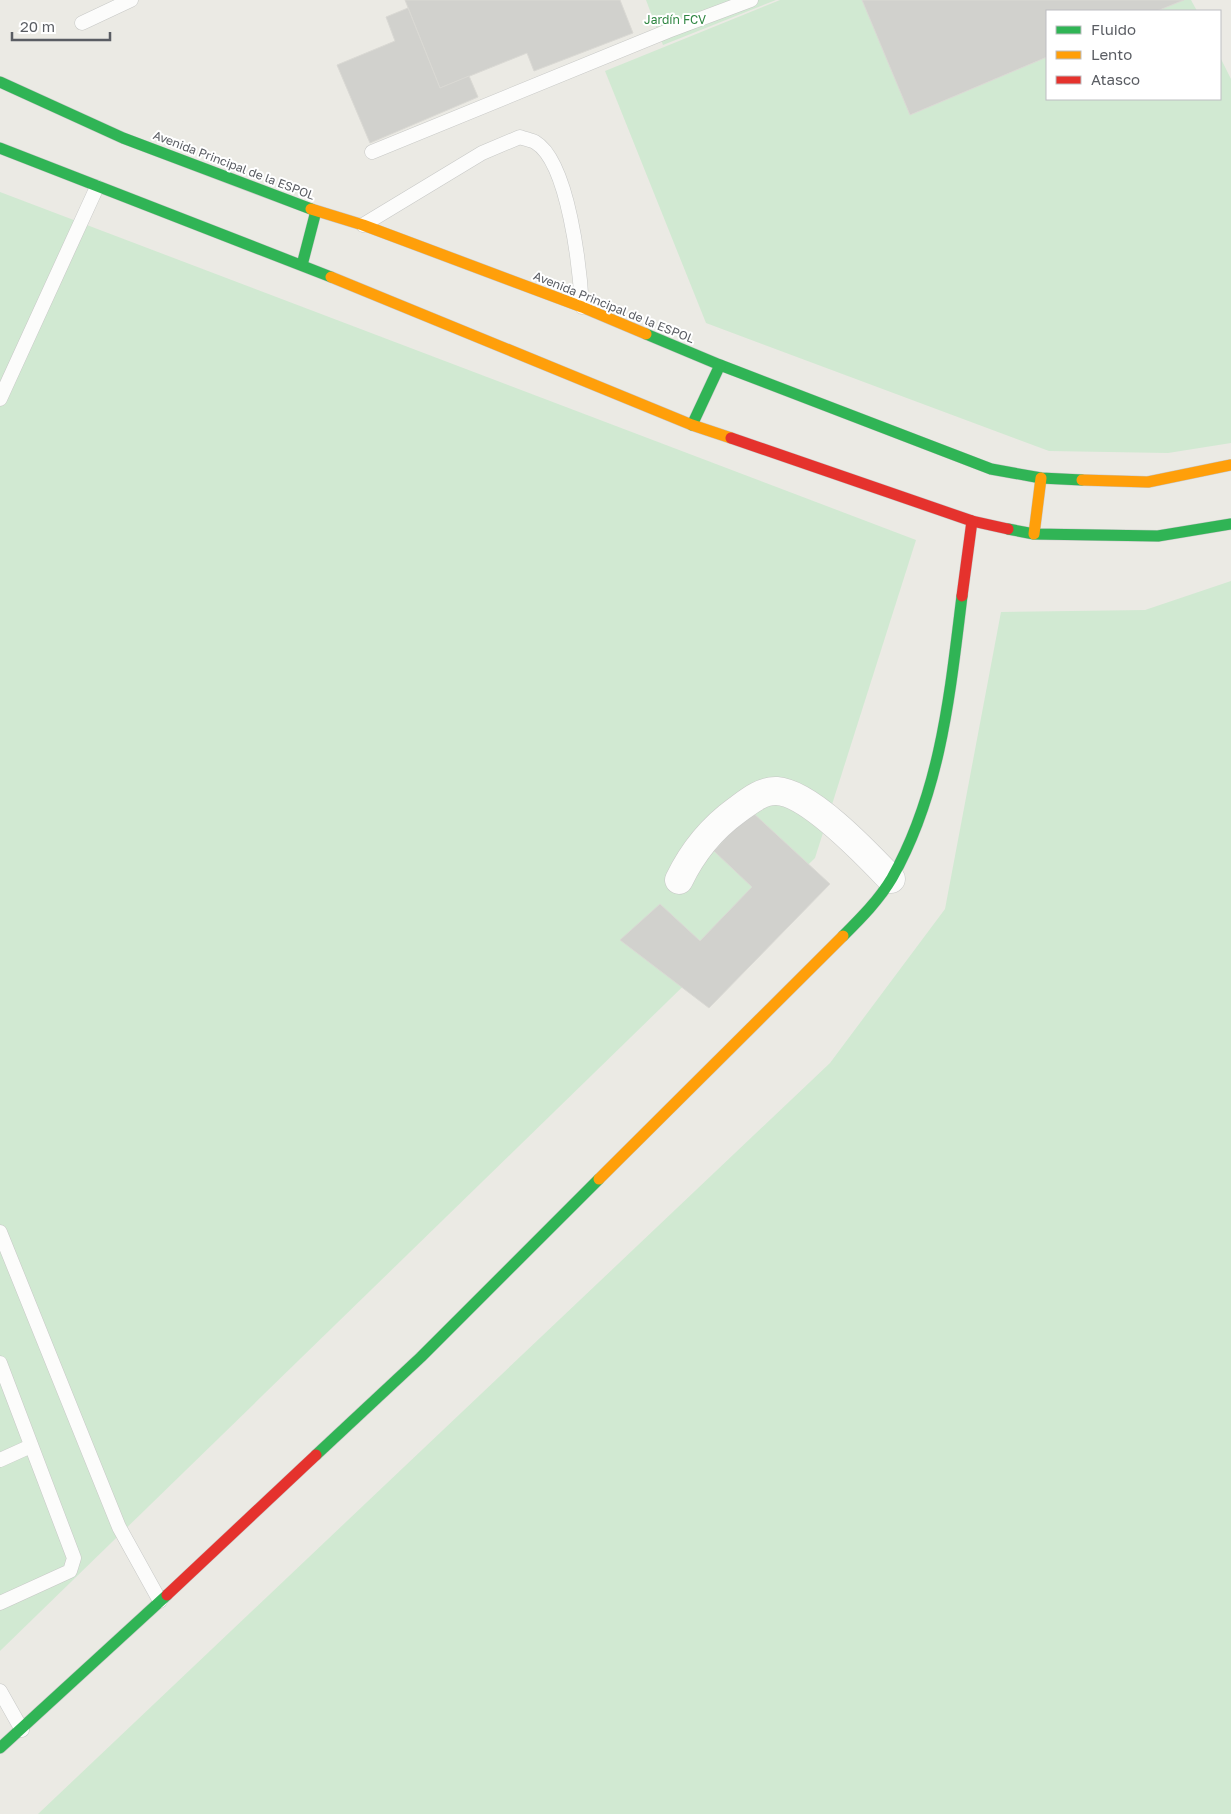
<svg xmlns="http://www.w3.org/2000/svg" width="1231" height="1814" viewBox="0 0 1231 1814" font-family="'Golos Text',sans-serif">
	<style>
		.green { fill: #d1e9d2 }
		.building { fill: #d1d1cd; stroke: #dad9d4 }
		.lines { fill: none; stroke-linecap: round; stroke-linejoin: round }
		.lane-casing { stroke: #c7c8c6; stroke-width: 15 }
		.street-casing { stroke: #c7c8c6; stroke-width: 29 }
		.fast-casing { stroke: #c7c7c7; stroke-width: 12 }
		.slow-casing { stroke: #c7c7c7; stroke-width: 12 }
		.jam-casing { stroke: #c7c7c7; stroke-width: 12 }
		.lane { stroke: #fcfcfb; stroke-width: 14 }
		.street { stroke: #fcfcfb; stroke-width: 28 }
		.fast { stroke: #30b455; stroke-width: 11 }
		.slow { stroke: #ff9f0a; stroke-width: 11 }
		.jam { stroke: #e5322d; stroke-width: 11 }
		.labels { text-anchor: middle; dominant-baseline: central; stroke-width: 4; stroke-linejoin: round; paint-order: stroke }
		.park-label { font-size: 12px; fill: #2f8642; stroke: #fff }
		.street-label { font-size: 12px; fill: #5a5d63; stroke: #fff }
	</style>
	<rect width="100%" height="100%" fill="#ebeae4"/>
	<g class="green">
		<path d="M646 0H776L663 45Z"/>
		<path d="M780 0H870L910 115 1047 57V99H1220V57L1231 79V443L1168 453 1049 451 706 323 605 71Z"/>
		<path d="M1184 0H1191L1197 11H1157Z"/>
		<path d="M0 192 916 540 815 858 0 1651Z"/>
		<path d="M1231 581V1814H38L830 1063 945 909 1001 612 1145 610Z"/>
	</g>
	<g class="building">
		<path d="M405 0H620L633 33 534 71 527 53 440 88Z"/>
		<path d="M862 0H1184L1157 11H1047V57L910 115Z"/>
		<path d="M408 8 440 88 469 76 478 97 370 143 337 65 395 41 386 17Z"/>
		<path d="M751 811 830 884 709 1008 620 940 660 904 700 941 752 887 714 851Z"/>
	</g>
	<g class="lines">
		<g class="lane-casing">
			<g id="lane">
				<path d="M82 23 131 0"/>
				<path d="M372 152 668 31 751 0"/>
				<path d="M363 225 482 153 520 137C525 139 531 140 535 142 569 162 580 270 582 307"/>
				<path d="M0 399 97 187"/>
				<path d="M0 1232 119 1527 160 1601"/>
				<path d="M0 1363 74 1558 70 1571 0 1603"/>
				<path d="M0 1460 31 1446"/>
				<path d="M0 1691 22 1730"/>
			</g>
		</g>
		<g class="street-casing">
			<path id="street" d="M679 880C692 853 712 828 737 810 748 802 762 790 777 791 810 793 868 855 891 879"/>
		</g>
		<g class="fast-casing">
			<g id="fast">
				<path d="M0 82 123 138 311 209"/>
				<path d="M0 148 331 277"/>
				<path d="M302 265 316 211"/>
				<path d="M646 334 720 365 991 469 1041 478 1082 480"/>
				<path d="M692 425 720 365"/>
				<path d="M1008 529 1034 534 1158 536 1231 524"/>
				<path d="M843 936C861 918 879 900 892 878 941 791 950 693 962 596"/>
				<path d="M316 1455 421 1357 599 1179"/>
				<path d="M0 1748 167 1595"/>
			</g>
		</g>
		<g class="slow-casing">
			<g id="slow">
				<path d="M311 209 363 225 582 307 646 334"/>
				<path d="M331 277 692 425 731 438"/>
				<path d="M1082 480 1148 482 1231 465"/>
				<path d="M1034 534 1041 478"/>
				<path d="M599 1179 843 936"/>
			</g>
		</g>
		<g class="jam-casing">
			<g id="jam">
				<path d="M731 438 972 521 1008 529"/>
				<path d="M962 596 972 521"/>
				<path d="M167 1595 316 1455"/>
			</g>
		</g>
		<use href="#lane" class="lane"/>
		<use href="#street" class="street"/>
		<use href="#fast" class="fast"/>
		<use href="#slow" class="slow"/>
		<use href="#jam" class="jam"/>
	</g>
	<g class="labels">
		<g class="park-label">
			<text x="675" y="19">Jardín FCV</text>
		</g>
		<g class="street-label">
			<text transform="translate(234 165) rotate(21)">Avenida Principal de la ESPOL</text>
			<text transform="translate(614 307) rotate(22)">Avenida Principal de la ESPOL</text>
		</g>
	</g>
	<rect x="1046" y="10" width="175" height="90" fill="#ffffff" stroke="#bdbec1"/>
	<rect x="1056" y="26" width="25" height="8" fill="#30b455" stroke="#bdbec1"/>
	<text x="1091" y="35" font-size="15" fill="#5a5d63">Fluido</text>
	<rect x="1056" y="51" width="25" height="8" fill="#ff9f0a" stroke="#bdbec1"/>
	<text x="1091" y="60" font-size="15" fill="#5a5d63">Lento</text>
	<rect x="1056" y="76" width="25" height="8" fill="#e5322d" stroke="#bdbec1"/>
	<text x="1091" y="85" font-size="15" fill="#5a5d63">Atasco</text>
	<path d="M12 32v8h98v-8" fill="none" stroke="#5a5d63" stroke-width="2.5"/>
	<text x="20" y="32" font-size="15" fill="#5a5d63" stroke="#ffffff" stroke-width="4" paint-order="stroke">20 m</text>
</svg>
